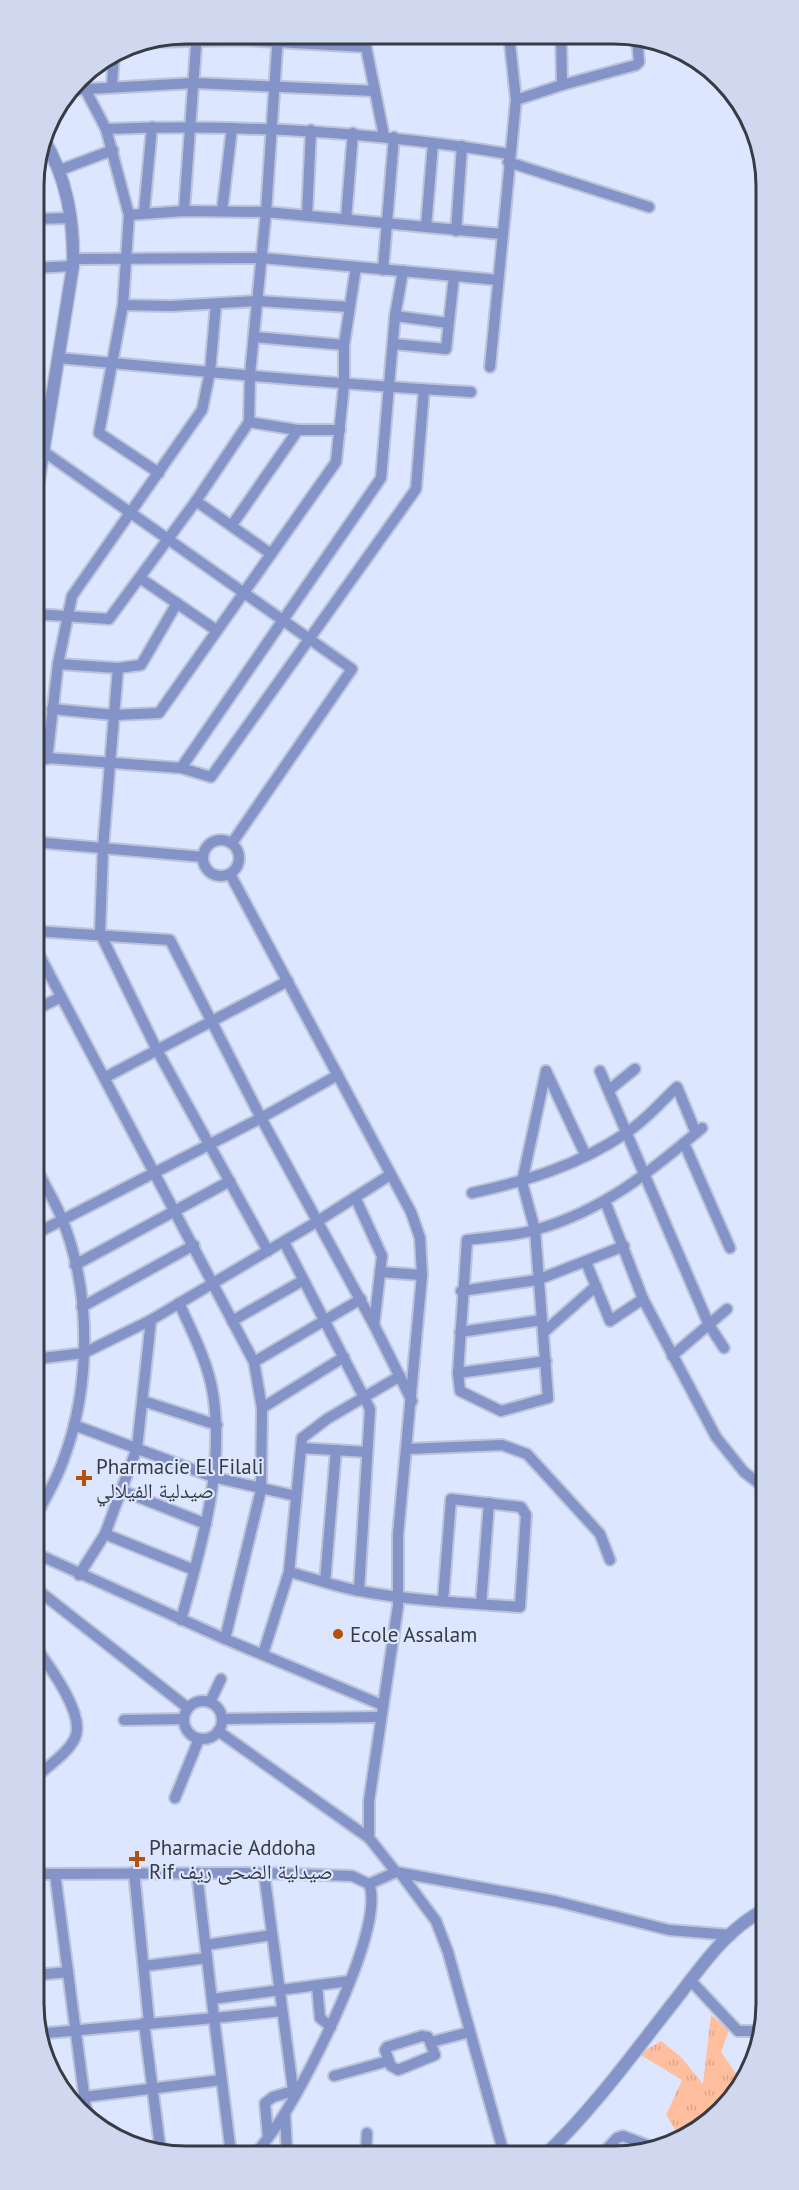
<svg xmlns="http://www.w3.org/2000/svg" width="799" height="2190" viewBox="0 0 799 2190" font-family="'PT Sans','Noto Naskh Arabic',sans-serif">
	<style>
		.grass { fill: url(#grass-tufts) }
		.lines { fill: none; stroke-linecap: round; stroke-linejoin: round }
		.minor-casing { stroke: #bcc4da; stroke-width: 14 }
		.tertiary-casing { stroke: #bcc4da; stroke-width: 15 }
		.minor { stroke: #8494c8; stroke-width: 10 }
		.tertiary { stroke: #8494c8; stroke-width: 12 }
		.poi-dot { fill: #b2520d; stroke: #dde6ff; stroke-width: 2 }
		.labels { text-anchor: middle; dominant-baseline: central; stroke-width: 4.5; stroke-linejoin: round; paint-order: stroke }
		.poi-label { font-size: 21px; fill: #373b44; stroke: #dde6ff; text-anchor: start }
		.rim { fill: none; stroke: #373b44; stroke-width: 3 }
	</style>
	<defs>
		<pattern id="grass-tufts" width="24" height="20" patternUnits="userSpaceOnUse" patternTransform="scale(1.5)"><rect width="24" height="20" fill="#ffbf9f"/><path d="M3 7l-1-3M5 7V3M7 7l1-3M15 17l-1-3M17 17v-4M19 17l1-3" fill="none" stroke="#dba58a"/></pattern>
	</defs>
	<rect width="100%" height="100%" fill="#dde6ff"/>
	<path class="grass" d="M711 2015 729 2030 721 2052 742 2082C726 2108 703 2131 674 2143L679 2136 666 2115 682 2080 639 2054 661 2041 681 2057 703 2084Z"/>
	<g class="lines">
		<g class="minor-casing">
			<g id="minor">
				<path d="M142 42 241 40 366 47 384 136"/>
				<path d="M562 85 636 65 639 62 637 36"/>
				<path d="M112 86 114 53"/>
				<path d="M85 89 106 129 129 215 123 305 171 306 258 301 349 307"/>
				<path d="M71 90 194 83 375 91"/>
				<path d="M516 100 562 85 561 35"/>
				<path d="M106 129C242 124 375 132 509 154"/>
				<path d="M508 162 649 207"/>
				<path d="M60 170 113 150"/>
				<path d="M184 211 197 33"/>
				<path d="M222 211 232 128"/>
				<path d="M144 212 152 127"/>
				<path d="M129 215 184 211 266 212 501 234"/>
				<path d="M307 215 311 130"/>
				<path d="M33 219 71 218"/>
				<path d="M346 219 353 133"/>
				<path d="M426 227 433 143"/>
				<path d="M456 231 462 146"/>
				<path d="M73 259 262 258 498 280"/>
				<path d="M33 268 73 266"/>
				<path d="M383 270 394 137"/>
				<path d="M123 305 99 433 159 473"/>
				<path d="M395 316 448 323"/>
				<path d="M254 337 344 345"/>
				<path d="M394 344 446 349 454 276"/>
				<path d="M59 358C196 371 333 384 471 392"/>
				<path d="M490 367 516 100 509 35"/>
				<path d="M249 422 298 430H340"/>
				<path d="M34 456 43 451 352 669 232 843"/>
				<path d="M196 501 271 554"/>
				<path d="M232 525 298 430"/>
				<path d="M140 578 216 630"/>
				<path d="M34 614 109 619 196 501 249 422 250 374 266 212 278 34"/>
				<path d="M58 664 118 668 141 665 177 603"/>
				<path d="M118 668 103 848 100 933 157 1050 268 1251"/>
				<path d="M52 709 114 715 159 713 336 462 344 385V345L356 267"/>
				<path d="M34 757 181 768 381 478 395 316 403 271"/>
				<path d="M47 759 58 664 72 596 202 410 210 372 216 304"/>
				<path d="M181 768 211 777 416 489 424 390"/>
				<circle cx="221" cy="858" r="18"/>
				<path d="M34 842 203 857"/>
				<path d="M230 874 411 1212 420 1238 422 1275 398 1535V1606L369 1801V1838"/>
				<path d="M34 931 170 940 261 1118 374 1325 412 1401"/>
				<path d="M34 945 254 1362 262 1408 344 1357"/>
				<path d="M35 1010 61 997"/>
				<path d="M546 1071 586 1156"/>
				<path d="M600 1071 709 1325 724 1348"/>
				<path d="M104 1078 288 981"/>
				<path d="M609 1090 635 1069"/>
				<path d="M684 1143 730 1248"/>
				<path d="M35 1166C44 1184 55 1201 62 1219 92 1293 91 1387 63 1461 56 1482 44 1499 35 1519"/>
				<path d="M472 1193C527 1181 579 1165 626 1133 645 1121 661 1102 677 1087L696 1133"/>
				<path d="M355 1197 382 1256 374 1325"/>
				<path d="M605 1201 643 1299 716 1437 744 1472 765 1488"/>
				<path d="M35 1234 261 1118 338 1075"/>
				<path d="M284 1242 370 1409 359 1591"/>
				<path d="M586 1262 610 1321 643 1299"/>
				<path d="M75 1265 230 1181"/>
				<path d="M380 1272 422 1275"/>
				<path d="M461 1291 537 1280 624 1246"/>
				<path d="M179 1303C192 1332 208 1362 213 1394 225 1469 201 1547 181 1620"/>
				<path d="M82 1307 194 1245"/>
				<path d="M232 1321 302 1281"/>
				<path d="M460 1332 542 1320"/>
				<path d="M543 1333 596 1286"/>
				<path d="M672 1356 727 1309"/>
				<path d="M35 1359 84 1353 151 1320 318 1221 390 1175"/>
				<path d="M546 1361 458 1373 467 1240C489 1237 514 1236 535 1230 603 1211 650 1172 702 1128"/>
				<path d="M254 1362 361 1299"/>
				<path d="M458 1373 460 1391 501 1411 548 1398 535 1230 522 1182 546 1071"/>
				<path d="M143 1401 217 1425"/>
				<path d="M74 1425 213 1477 296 1496"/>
				<path d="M301 1448 367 1452"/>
				<path d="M407 1449 502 1445 527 1454 600 1534 610 1560"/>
				<path d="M123 1491 206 1524"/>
				<path d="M105 1534 194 1570"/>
				<path d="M35 1553 225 1639 382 1705"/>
				<path d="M289 1572C313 1578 336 1587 360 1591 413 1601 467 1603 520 1607L526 1515 521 1507 451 1499 443 1601"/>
				<path d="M79 1575 105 1534 137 1448 151 1320"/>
				<path d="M325 1582 336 1450"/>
				<path d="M39 1591 188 1708"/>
				<path d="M481 1604 489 1503"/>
				<path d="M225 1639 261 1490 262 1408"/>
				<path d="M35 1646C49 1666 86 1715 75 1738 68 1753 48 1766 36 1777"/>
				<path d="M263 1654 289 1572 302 1438 327 1419 400 1376"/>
				<circle cx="203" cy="1720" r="19"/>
				<path d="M210 1702 221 1679"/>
				<path d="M222 1719 380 1717"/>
				<path d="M124 1720 184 1719"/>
				<path d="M218 1731 369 1838 396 1872 555 1901 669 1930 731 1935"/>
				<path d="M175 1798 199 1739"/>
				<path d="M134 1872 149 2022"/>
				<path d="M197 1873 214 2018 282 2011"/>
				<path d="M264 1873 294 2097"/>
				<path d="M36 1874 264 1873 352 1876 369 1884"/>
				<path d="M55 1874 87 2117"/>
				<path d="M401 1874 436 1921 448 1952 504 2154"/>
				<path d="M206 1945 272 1935"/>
				<path d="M144 1966 207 1958"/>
				<path d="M36 1975 68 1972"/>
				<path d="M690 1980 738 2031H762"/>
				<path d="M317 1986 320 2018 331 2027"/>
				<path d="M212 1999 349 1981"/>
				<path d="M144 2023 161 2154"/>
				<path d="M36 2034 214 2018 231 2154"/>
				<path d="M422 2036 428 2037 435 2055 398 2070 391 2066 385 2050 387 2047Z"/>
				<path d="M431 2042 470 2032"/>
				<path d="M334 2076 388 2061"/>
				<path d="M84 2097 221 2080"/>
				<path d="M285 2114 287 2154"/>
				<path d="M268 2137 265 2103 273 2097 293 2091"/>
				<path d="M256 2154C265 2141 277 2127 285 2113 310 2073 386 1926 369 1884L396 1872"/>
				<path d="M366 2154 367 2133"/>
				<path d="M602 2154 617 2138 623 2136 657 2149"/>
			</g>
		</g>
		<g class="tertiary-casing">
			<g id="tertiary">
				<path d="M34 509 73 266C74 220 67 178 43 138"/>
				<path d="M546 2154C594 2108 632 2055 673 2003 700 1969 726 1928 766 1909"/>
			</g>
		</g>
		<use href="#minor" class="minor"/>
		<use href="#tertiary" class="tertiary"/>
	</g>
	<g class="poi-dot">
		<path d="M81 1469h6v6h6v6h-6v6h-6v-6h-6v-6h6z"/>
		<circle cx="338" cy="1634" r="6"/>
		<path d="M134 1850h6v6h6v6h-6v6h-6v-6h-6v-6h6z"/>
	</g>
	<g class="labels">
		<g class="poi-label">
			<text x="96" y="1466">Pharmacie El Filali<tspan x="96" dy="24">صيدلية الفيلالي</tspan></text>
			<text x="350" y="1634">Ecole Assalam</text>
			<text x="149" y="1847">Pharmacie Addoha<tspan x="149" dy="24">Rif صيدلية الضحى ريف</tspan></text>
		</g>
	</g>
	<path d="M0 0H799V2190H0ZM186 44H614A142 142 0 0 1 756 186V2004A142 142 0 0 1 614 2146H186A142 142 0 0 1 44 2004V186A142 142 0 0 1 186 44Z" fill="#d0d8f0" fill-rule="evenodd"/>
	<path class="rim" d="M186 44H614A142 142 0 0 1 756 186V2004A142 142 0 0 1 614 2146H186A142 142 0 0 1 44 2004V186A142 142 0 0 1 186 44Z"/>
</svg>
